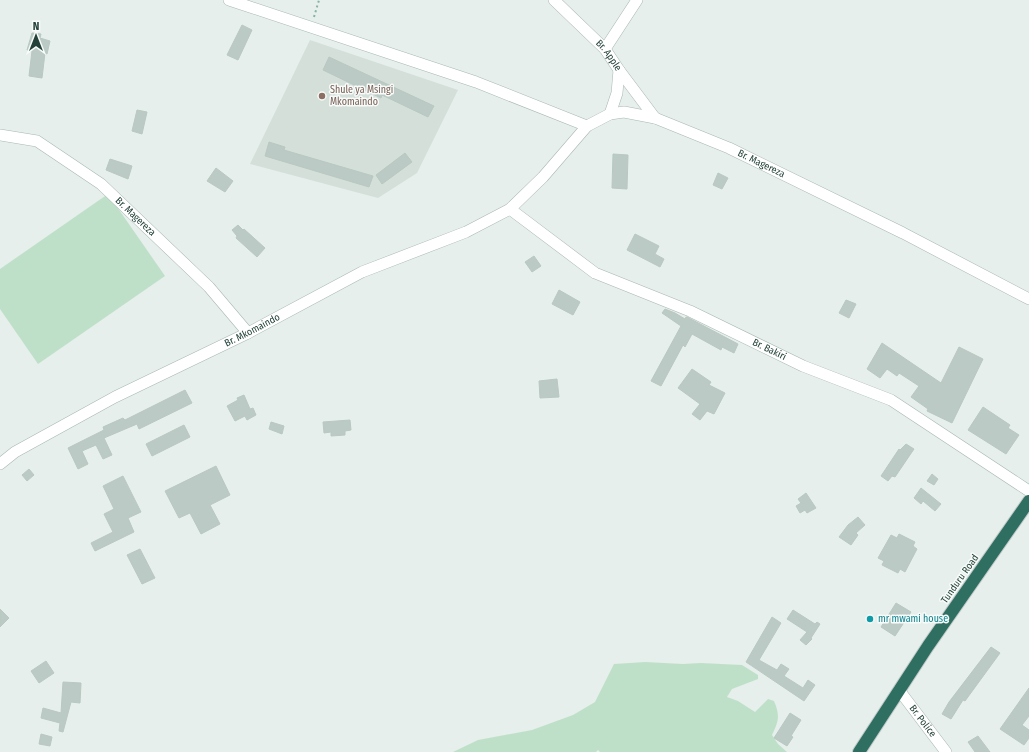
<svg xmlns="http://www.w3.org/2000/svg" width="1029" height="752" viewBox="0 0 1029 752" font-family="'Fira Sans Condensed',sans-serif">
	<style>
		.built { fill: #d4dfda }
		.green { fill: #bfe0c8 }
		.building { fill: #bbcac4; stroke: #b8c9c2 }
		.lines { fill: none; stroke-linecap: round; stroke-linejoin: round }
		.minor-casing { stroke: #a8b8b2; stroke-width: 12 }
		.highway-casing { stroke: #c2cac8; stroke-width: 14 }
		.path { stroke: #86b3a5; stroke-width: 2; stroke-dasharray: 2 3; stroke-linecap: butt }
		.minor { stroke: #fff; stroke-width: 11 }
		.highway { stroke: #2f6f62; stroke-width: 12 }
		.education-dot { fill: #8d6e63; stroke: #f7fbf9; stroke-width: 1.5 }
		.culture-dot { fill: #0f9aa8; stroke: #f7fbf9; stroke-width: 1.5 }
		.labels { text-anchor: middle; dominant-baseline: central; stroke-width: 3; stroke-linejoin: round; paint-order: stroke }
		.street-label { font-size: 10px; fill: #24423a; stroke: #f7fbf9 }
		.education-label { font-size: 10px; fill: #785e54; stroke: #f7fbf9; text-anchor: start }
		.culture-label { font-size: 10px; fill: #0d838f; stroke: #f7fbf9; text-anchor: start }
	</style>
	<rect width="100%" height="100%" fill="#e6efeb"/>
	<path class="built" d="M310 40 458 90 417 173 378 198 250 164Z"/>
	<g class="green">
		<path d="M108 194 165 276 38 364 0 309V269Z"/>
		<path d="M645 662 683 664 701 663 742 665 758 675V679L732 689 727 697 738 701 755 712 768 699 774 701C780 715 779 721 772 735L778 744 787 752H600L598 750 596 752H453L478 740 532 730 573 715 595 702 614 664Z"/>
	</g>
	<g class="building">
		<path d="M242 25 252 30 238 60 227 55Z"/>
		<path d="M32 33 41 34 40 38 50 41 47 54 45 53 42 78 29 76 32 51 27 50Z"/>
		<path d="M329 57 434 106 428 117 382 95 381 98 323 70Z"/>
		<path d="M137 110 147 112 142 134 132 131Z"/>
		<path d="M269 142 285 147 284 150 373 176 369 187 265 156Z"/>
		<path d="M405 153 412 162 382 184 376 175Z"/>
		<path d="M613 154 628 155 627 189 612 188Z"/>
		<path d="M110 159 132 166 128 179 106 170Z"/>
		<path d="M216 168 233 181 225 192 207 181Z"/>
		<path d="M718 173 728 178 722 189 713 185Z"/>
		<path d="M238 225 243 230 244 229 265 248 257 257 236 238 237 236 232 230Z"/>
		<path d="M635 234 659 246 655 254 664 259 660 267 627 250Z"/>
		<path d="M534 256 541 266 532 272 525 262Z"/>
		<path d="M559 290 580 302 573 315 552 304Z"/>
		<path d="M846 300 856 304 849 318 839 313Z"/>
		<path d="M665 309 675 313 685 319 686 317H687L738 344 734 353 722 347 721 350 692 334 685 347 683 345 661 386 651 381 681 326 662 313Z"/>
		<path d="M882 343 941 383 959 347 983 359 952 423 927 411 928 409 911 397 919 386 899 373 897 376 887 369 880 378 867 369Z"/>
		<path d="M692 369 711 382 709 385 725 393 714 414 707 411 700 420 692 414 700 404 678 388Z"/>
		<path d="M557 379 559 397 540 398 539 381Z"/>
		<path d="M185 390 192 403 139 429 137 424 104 438 112 455 103 459 96 445 82 451 88 464 78 469 68 448 104 430 103 427 123 418 125 420Z"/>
		<path d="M244 395 250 409 253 408 256 415 247 420 245 416 235 421 227 406 238 400 237 398Z"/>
		<path d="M983 407 1010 425 1008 428 1019 435 1006 454 968 430Z"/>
		<path d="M350 420 351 430 345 431V435L331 436V432L324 433 323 422Z"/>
		<path d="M271 422 284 426 282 434 269 429Z"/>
		<path d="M184 425 190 437 152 456 146 444Z"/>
		<path d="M906 444 914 449 895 477 892 476 888 481 881 476 899 449 900 450Z"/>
		<path d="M216 466 230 495 210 505 220 524 201 534 190 513 179 518 165 491Z"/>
		<path d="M29 469 34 475 27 481 22 475Z"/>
		<path d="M932 474 938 479 934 485 927 481Z"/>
		<path d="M123 476 141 512 128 518 134 532 95 551 91 543 113 532 104 514 114 509 103 486Z"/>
		<path d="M921 488 941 504 935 511 923 501 921 504 914 498Z"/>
		<path d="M806 493 816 508 807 513 805 510 800 513 796 506 801 503 798 499Z"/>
		<path d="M858 517 865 525 856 533 858 535 851 545 839 537 848 525Z"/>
		<path d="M899 534 915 542 913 546 917 549 905 572 900 569 898 573 882 565 884 561 878 558 891 535 897 538Z"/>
		<path d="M140 549 155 578 142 584 127 555Z"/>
		<path d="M896 603 911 612 895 636 881 627Z"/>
		<path d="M0 609 9 618 0 627Z"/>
		<path d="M793 610 815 624 817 622 820 624 811 638 812 639 806 645 800 640 807 632 787 619Z"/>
		<path d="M772 617 781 623 759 660 777 670 781 664 789 669 784 676 803 688 808 680 815 685 804 701 746 662Z"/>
		<path d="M991 647 1000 653 965 701 963 700 951 719 942 714 949 702Z"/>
		<path d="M46 661 54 673 39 683 31 671Z"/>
		<path d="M63 682 81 683 80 703 71 702 63 732 59 731 60 723 41 718 43 708 61 713Z"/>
		<path d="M1029 688V716L1022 725 1029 730V738L1024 745 1000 729Z"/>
		<path d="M790 713 801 720 791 736 793 737 787 746 774 738Z"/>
		<path d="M41 734 52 737 50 746 39 744Z"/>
		<path d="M978 736 990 752H975L968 742Z"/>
	</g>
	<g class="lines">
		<g class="minor-casing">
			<g id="minor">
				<path d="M229 0 476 82 587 126"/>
				<path id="s1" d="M554 0 605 49 619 70 655 118"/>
				<path d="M605 49 637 0"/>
				<path d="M610 114 617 93 619 70"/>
				<path id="s2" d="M0 135 37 141 101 184 209 287 248 333"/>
				<path id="s3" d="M510 209 595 273 690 311 803 366 891 400 1029 491"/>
				<path id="s4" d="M0 464 15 452 115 397 248 333 362 272 466 232 510 209 543 177 587 126 610 114 624 112 655 118 729 148 903 233 1029 299"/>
				<path id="s5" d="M899 690 946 752"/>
			</g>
		</g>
		<g class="highway-casing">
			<path id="highway" d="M859 752 928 646 1029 501"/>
		</g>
		<path class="path" d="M314 17 319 0"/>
		<use href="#minor" class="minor"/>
		<use href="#highway" class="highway"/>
	</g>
	<circle class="education-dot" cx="322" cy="96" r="4"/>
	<circle class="culture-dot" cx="870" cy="619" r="4"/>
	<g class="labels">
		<g class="street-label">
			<text stroke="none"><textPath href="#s1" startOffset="78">Br. Apple</textPath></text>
			<text stroke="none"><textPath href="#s4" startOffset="872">Br. Magereza</textPath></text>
			<text stroke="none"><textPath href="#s2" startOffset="162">Br. Magereza</textPath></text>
			<text stroke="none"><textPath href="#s4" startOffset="286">Br. Mkomaindo</textPath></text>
			<text stroke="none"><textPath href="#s3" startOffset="297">Br. Bakiri</textPath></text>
			<text transform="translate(960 579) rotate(-55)">Tunduru Road</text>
			<text stroke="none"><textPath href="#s5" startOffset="39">Br. Police</textPath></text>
		</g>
		<g class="education-label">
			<text x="330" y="90">Shule ya Msingi<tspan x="330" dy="12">Mkomaindo</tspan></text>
		</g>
		<g class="culture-label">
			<text x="878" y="619">mr mwami house</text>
		</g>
	</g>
	<g transform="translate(36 36)" stroke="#f7fbf9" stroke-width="3" paint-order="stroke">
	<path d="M0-3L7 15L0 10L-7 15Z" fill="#24423a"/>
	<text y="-6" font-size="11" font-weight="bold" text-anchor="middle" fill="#24423a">N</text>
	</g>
</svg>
